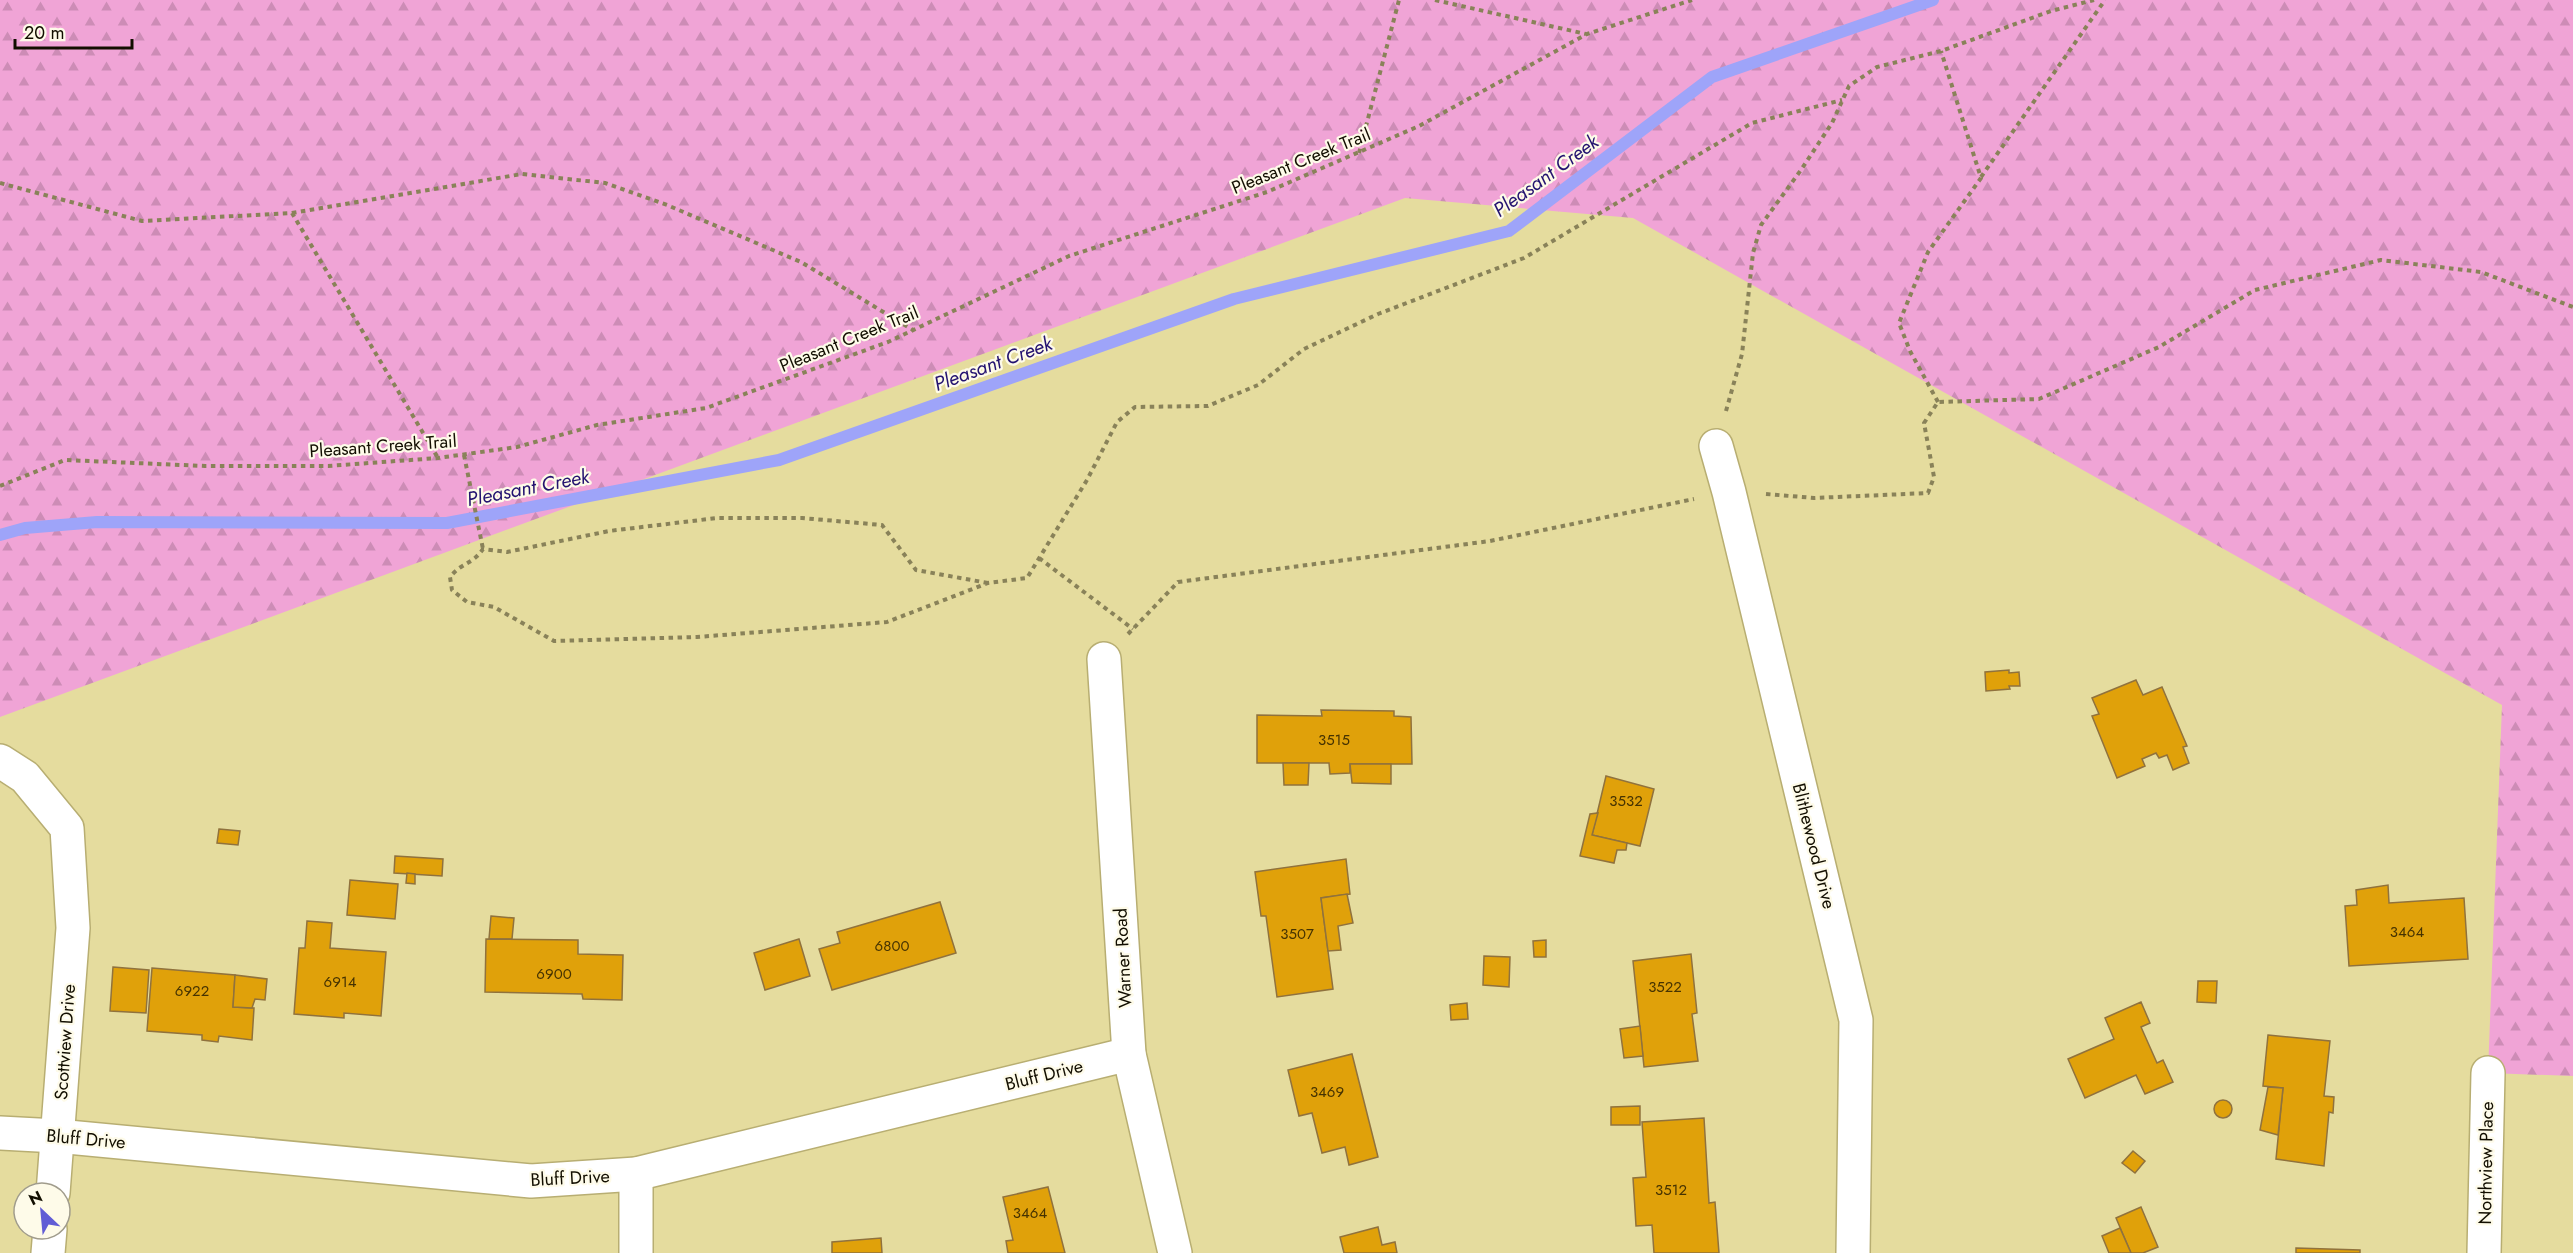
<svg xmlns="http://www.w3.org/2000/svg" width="2573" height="1253" viewBox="0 0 2573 1253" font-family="Jost,sans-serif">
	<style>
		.forest { fill: url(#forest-firs) }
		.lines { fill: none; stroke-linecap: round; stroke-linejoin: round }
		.stream { stroke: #9ea4f9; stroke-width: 12 }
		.building { fill: #e0a10a; stroke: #90723d; stroke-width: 1.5 }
		.minor-casing { stroke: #b8ae72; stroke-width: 36 }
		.path { stroke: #898259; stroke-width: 4; stroke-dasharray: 4.5 4.5; stroke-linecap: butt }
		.minor { stroke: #fff; stroke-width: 33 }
		.labels { text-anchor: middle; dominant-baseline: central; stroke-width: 4.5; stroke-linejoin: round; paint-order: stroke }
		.number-label { font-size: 15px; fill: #463302 }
		.street-label { font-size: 18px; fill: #120e00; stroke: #fefbe9 }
		.water-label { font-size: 20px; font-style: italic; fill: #241370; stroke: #fefbe9 }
	</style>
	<defs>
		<pattern id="forest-firs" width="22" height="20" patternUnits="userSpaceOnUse" patternTransform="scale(1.5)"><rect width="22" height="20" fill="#f0a4d6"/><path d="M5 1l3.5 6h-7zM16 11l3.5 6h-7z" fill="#cd8cb6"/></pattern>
	</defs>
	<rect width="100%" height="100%" fill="#e5dc9e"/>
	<path class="forest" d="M0 0H2573V1076L2488 1073 2502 705 1633 218 1405 198 0 717Z"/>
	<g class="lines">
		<path class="stream" d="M0 535 25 528 97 522 447 523 779 460 1234 299 1509 231 1712 77 1933 0"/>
	</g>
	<g class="building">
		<path d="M2009 670V673L2019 672 2020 686H2009L2010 689 1986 691 1985 672Z"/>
		<path d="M2136 680 2143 695 2162 687 2187 746 2183 747 2189 763 2173 770 2167 755 2159 758 2156 753 2142 759 2145 766 2117 778 2092 716 2099 714 2092 698Z"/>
		<path d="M1321 710 1394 711V716L1411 717 1412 764H1350V773L1330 774 1329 763H1257V715L1322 716Z"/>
		<path d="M1283 763H1309L1308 785H1284Z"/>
		<path d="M1350 764H1391V784L1352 783Z"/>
		<path d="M1606 776 1654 789 1640 846 1592 835Z"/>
		<path d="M1598 813 1592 835 1627 843 1626 850H1617L1614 863 1580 856 1590 814Z"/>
		<path d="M219 829 240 831 238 845 217 843Z"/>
		<path d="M395 856 443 859 442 876 394 873Z"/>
		<path d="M1346 859 1350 894 1321 898 1333 989 1277 997 1266 916H1261L1255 872Z"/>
		<path d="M407 873 415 874V884L406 883Z"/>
		<path d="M350 880 398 884 395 919 347 915Z"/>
		<path d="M2388 885 2389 903 2464 898 2468 959 2349 966 2345 906 2357 905 2356 890Z"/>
		<path d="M1347 894 1353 923 1338 926 1341 950 1328 951 1321 898Z"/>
		<path d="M940 902 956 953 832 990 819 949 840 943 837 932Z"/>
		<path d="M491 916 514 918 512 939H489Z"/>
		<path d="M307 921 332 923 330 948 386 952 381 1016 344 1013V1018L294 1014 299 948H305Z"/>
		<path d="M486 939 578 940V954L623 955 622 1000 583 999 582 994 485 992Z"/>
		<path d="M799 939 810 976 765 990 754 953Z"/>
		<path d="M1546 940V957H1534L1533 941Z"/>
		<path d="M1691 954 1697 1013 1692 1014 1698 1061 1644 1067 1633 961Z"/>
		<path d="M1484 956 1510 957 1509 987 1483 985Z"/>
		<path d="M113 967 149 970 146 1013 110 1011Z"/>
		<path d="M152 968 235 975 233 1007 254 1008 252 1040 219 1036 218 1042 202 1040V1035L147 1031Z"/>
		<path d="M235 975 267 979 265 1000 255 999 252 1008 233 1007Z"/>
		<path d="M2198 981H2217L2216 1003 2197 1002Z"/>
		<path d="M2141 1002 2150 1023 2141 1027 2157 1063 2163 1060 2173 1082 2145 1094 2136 1075 2085 1098 2068 1059 2114 1039 2105 1018Z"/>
		<path d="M1467 1003 1468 1019 1451 1020 1450 1005Z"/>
		<path d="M1640 1026 1643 1056 1624 1058 1620 1029Z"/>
		<path d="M2268 1035 2330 1041 2324 1096 2334 1097 2333 1113 2329 1112 2324 1166 2276 1159 2283 1088 2263 1086Z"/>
		<path d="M1352 1054 1378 1157 1349 1165 1345 1147 1322 1153 1312 1113 1299 1116 1288 1070Z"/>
		<path d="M2268 1087 2283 1088 2278 1135 2260 1130Z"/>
		<circle cx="2223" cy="1109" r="9"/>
		<path d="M1640 1106V1125H1611V1107Z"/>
		<path d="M1704 1118 1709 1203 1715 1202 1719 1253H1654L1652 1225 1636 1226 1633 1178 1646 1177 1642 1122Z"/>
		<path d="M2133 1151 2145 1161 2135 1173 2122 1163Z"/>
		<path d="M1048 1187 1065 1253H1008L1006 1241 1013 1240 1003 1197Z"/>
		<path d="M2141 1207 2158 1247 2143 1253H2131L2116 1218Z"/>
		<path d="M1378 1227 1382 1245 1395 1242 1397 1253H1344L1340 1237Z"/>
		<path d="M2120 1228 2131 1253H2109L2102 1236Z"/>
		<path d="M881 1238 882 1253H832V1242Z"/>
		<path d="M2296 1248 2360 1250V1253H2296Z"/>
	</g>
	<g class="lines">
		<g class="minor-casing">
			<g id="minor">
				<path d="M1716 446 1729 492 1856 1020 1853 1253"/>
				<path d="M1104 659 1129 1054 1175 1253"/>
				<path d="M0 761 25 777 67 828 73 928 53 1193"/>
				<path d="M0 1133 57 1136 531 1181 636 1174 1129 1054"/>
				<path d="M48 1253 50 1229"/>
				<path d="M636 1253V1174"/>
				<path d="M2484 1253 2488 1073"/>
			</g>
		</g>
		<g class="path">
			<path d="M1435 0 1586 34"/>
			<path d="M1359 153 1399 0"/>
			<path d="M1981 177 2105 0"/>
			<path d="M0 183 142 221 292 213 438 458"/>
			<path d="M292 213 522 174 605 183 667 205 801 262 913 330"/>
			<path d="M1938 402 1910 351 1899 323 1928 252 1981 178 1941 51"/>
			<path d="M1726 411 1742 354 1753 253 1761 225 1801 170 1832 123 1849 86 1877 67 1941 51 2051 11 2094 0"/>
			<path d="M464 455 483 549"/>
			<path d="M0 486 65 460 205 466H328L438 458 517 447 597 425 706 408 888 342 1069 256 1267 192 1419 126 1587 34 1692 0"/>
			<path d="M1766 494 1814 498 1928 493 1934 477 1924 423 1938 402 2039 399 2159 347 2255 290 2381 260 2481 272 2573 307"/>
			<path d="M1039 558 1133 629"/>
			<path d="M988 583 916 570 882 525 802 518H717L609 531 507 552 483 549C472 565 462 562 450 577L452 590 467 602 494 607 554 641 697 637 887 622 988 583 1027 578 1087 480 1117 422 1135 407 1208 406 1258 385 1304 349 1378 314 1524 258 1752 123 1842 100"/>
			<path d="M1128 634 1178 582 1490 541 1694 499"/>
		</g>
		<use href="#minor" class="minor"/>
	</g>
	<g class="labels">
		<g class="number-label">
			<text x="1334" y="740">3515</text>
			<text x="1626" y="801">3532</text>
			<text x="2407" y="932">3464</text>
			<text x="1297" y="934">3507</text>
			<text x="892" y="946">6800</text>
			<text x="554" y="974">6900</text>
			<text x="340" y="982">6914</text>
			<text x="1665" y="987">3522</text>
			<text x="192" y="991">6922</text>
			<text x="1327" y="1092">3469</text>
			<text x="1671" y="1190">3512</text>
			<text x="1030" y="1213">3464</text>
		</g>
		<g class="street-label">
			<text transform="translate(1301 161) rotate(-22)">Pleasant Creek Trail</text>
			<text transform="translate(849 339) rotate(-22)">Pleasant Creek Trail</text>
			<text transform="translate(383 446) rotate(-4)">Pleasant Creek Trail</text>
			<text transform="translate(1814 846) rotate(76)">Blithewood Drive</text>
			<text transform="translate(1123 958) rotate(-93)">Warner Road</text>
			<text transform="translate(65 1042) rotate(-86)">Scottview Drive</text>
			<text transform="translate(1044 1075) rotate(-14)">Bluff Drive</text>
			<text transform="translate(86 1139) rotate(5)">Bluff Drive</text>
			<text transform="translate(2486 1163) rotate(-89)">Northview Place</text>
			<text transform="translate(570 1178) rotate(-3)">Bluff Drive</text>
		</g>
		<g class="water-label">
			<text transform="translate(1546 176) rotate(-36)">Pleasant Creek</text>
			<text transform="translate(993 364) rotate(-20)">Pleasant Creek</text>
			<text transform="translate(528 488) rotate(-11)">Pleasant Creek</text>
		</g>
	</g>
	<g transform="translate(42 1211) rotate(334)"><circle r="28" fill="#fefbe9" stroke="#a09c8c" stroke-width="1.5"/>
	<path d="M0-4.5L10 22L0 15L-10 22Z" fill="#615dd5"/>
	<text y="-9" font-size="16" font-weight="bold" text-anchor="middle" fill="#120e00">N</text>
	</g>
	<path d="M15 39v9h117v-9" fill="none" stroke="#120e00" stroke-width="3"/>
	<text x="24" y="39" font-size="18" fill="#120e00" stroke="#fefbe9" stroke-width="4.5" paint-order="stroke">20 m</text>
</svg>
